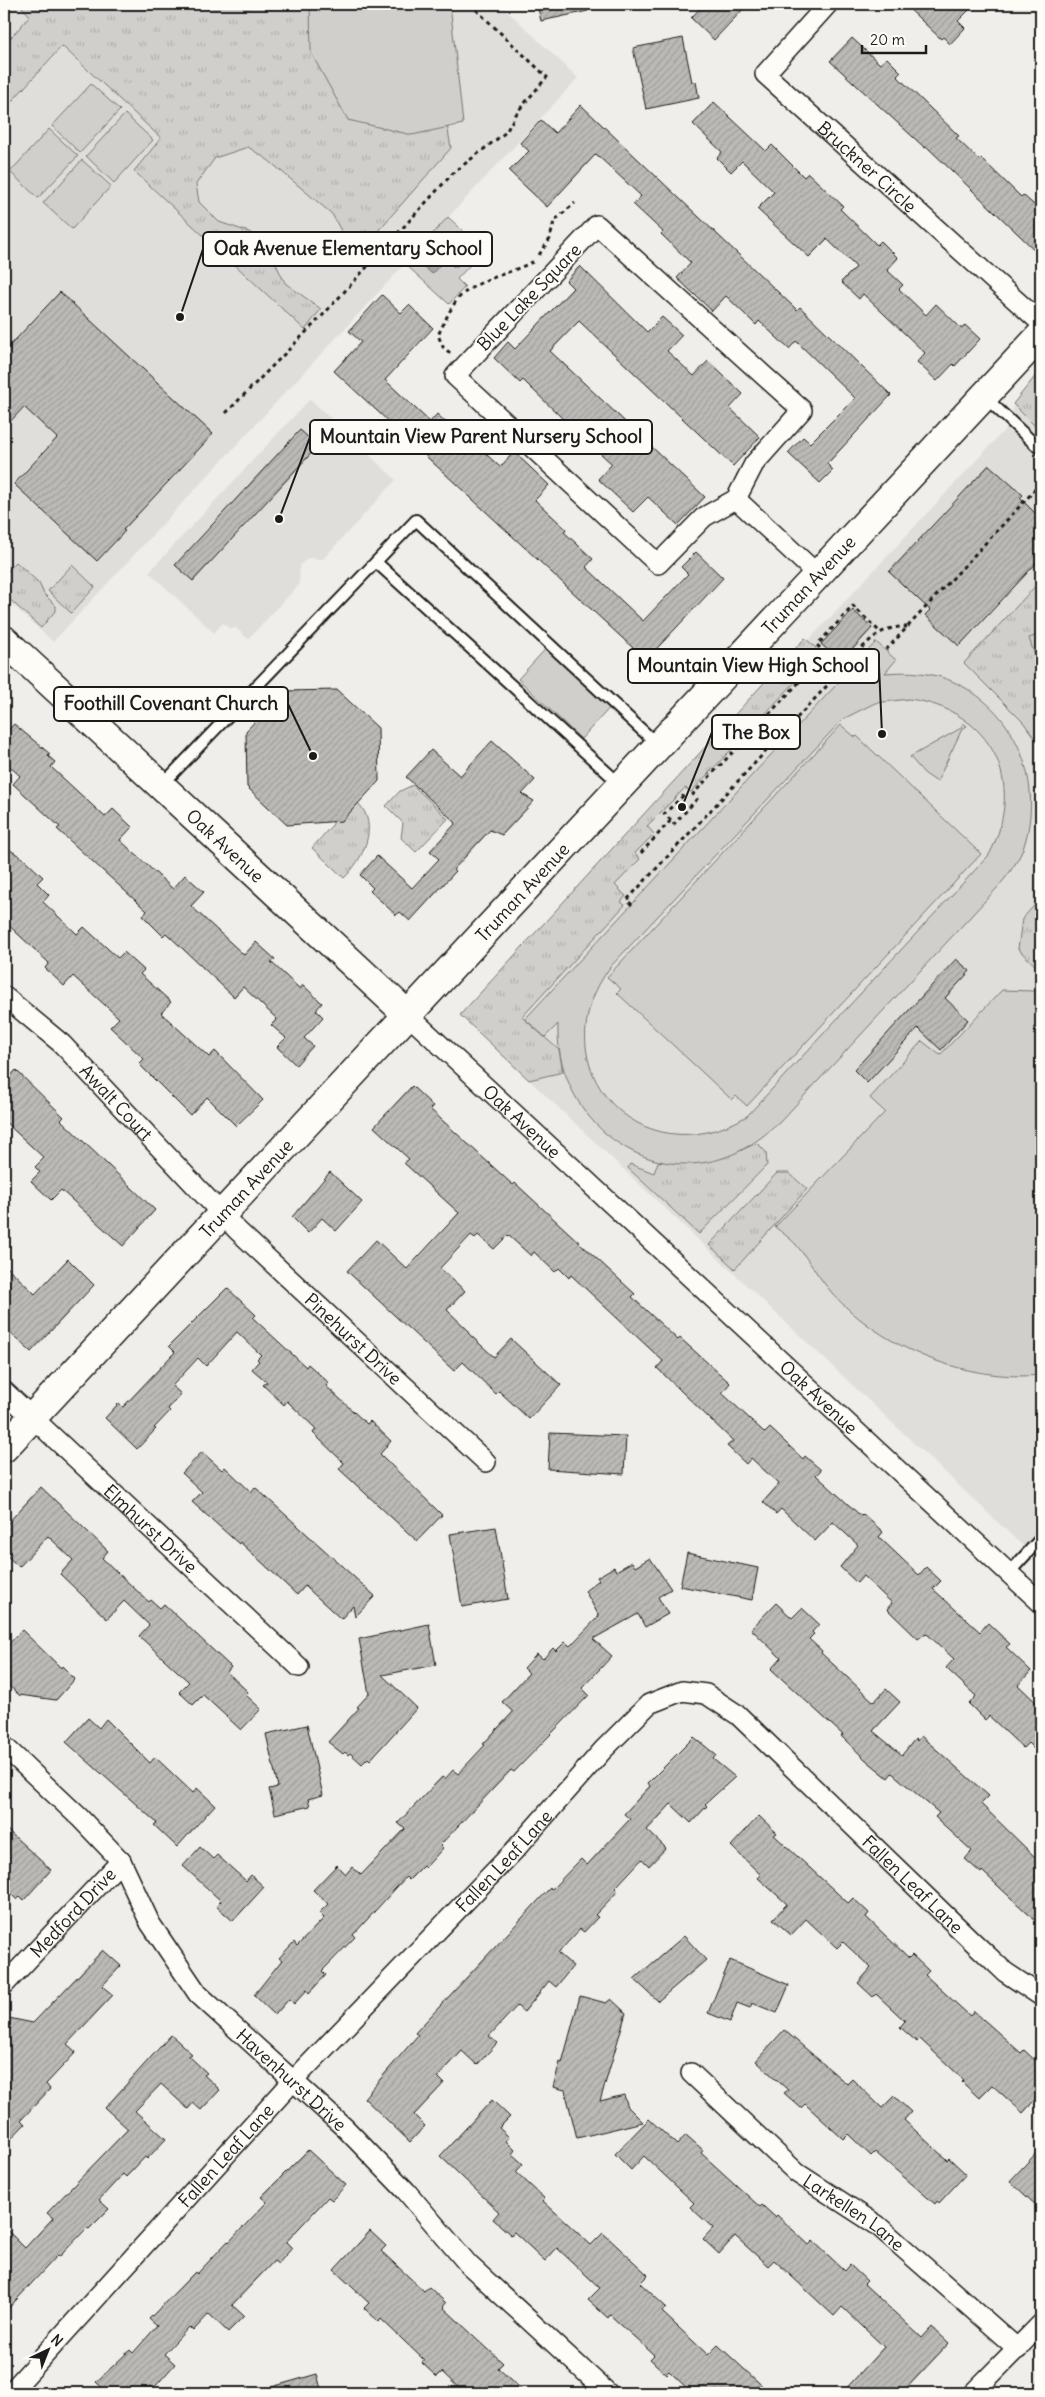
<svg xmlns="http://www.w3.org/2000/svg" width="1045" height="2397" viewBox="0 0 1045 2397" font-family="Delius,sans-serif">
	<style>
		.built { fill: #e0deda }
		.grass { fill: url(#grass-tufts); stroke: #767674 }
		.pitch { fill: #d0cfcc; stroke: #767674; fill-rule: evenodd }
		.water { fill: #a8a7a3; stroke: #706f6d }
		.lines { fill: none; stroke-linecap: round; stroke-linejoin: round }
		.shore { stroke: #545452; stroke-width: 1 }
		.building { fill: url(#building-hatch); stroke: #1c1c1c }
		.lane-casing { stroke: #1c1c1c; stroke-width: 14 }
		.street-casing { stroke: #1c1c1c; stroke-width: 22 }
		.secondary-casing { stroke: #1c1c1c; stroke-width: 31 }
		.path { stroke: #1c1c1c; stroke-width: 3; stroke-dasharray: 4 4; stroke-linecap: butt }
		.lane { stroke: #fdfcf7; stroke-width: 10 }
		.street { stroke: #fdfcf7; stroke-width: 19 }
		.secondary { stroke: #fdfcf7; stroke-width: 28 }
		.labels { text-anchor: middle; dominant-baseline: central; stroke-width: 4; stroke-linejoin: round; paint-order: stroke }
		.street-label { font-size: 18px; fill: #1c1c1c; stroke: #fdfcf7 }
		.leader { fill: none; stroke: #1c1c1c; stroke-width: 2 }
		.callout-dot { fill: #1c1c1c; stroke: #fdfcf7; stroke-width: 2 }
		.callout { fill: #fdfcf7; stroke: #1c1c1c; stroke-width: 2 }
		.callout-label { font-size: 19px; text-anchor: middle; font-weight: bold; fill: #1c1c1c }
	</style>
	<defs>
		<pattern id="grass-tufts" width="24" height="20" patternUnits="userSpaceOnUse" patternTransform="scale(1.25)"><rect width="24" height="20" fill="#d0cfcc"/><path d="M3 7l-1-3M5 7V3M7 7l1-3M15 17l-1-3M17 17v-4M19 17l1-3" fill="none" stroke="#b2b1af"/></pattern>
		<pattern id="building-hatch" width="6" height="6" patternUnits="userSpaceOnUse" patternTransform="scale(1.25)"><rect width="6" height="6" fill="#bbbab6"/><path d="M-1 1l2-2M0 6l6-6M5 7l2-2" fill="none" stroke="#a09f9c"/></pattern>
	</defs>
	<rect width="100%" height="100%" fill="#f0eeea"/>
	<filter id="ink" filterUnits="userSpaceOnUse"><feTurbulence type="fractalNoise" baseFrequency=".02" numOctaves="2"/><feDisplacementMap in="SourceGraphic" scale="10" xChannelSelector="R" yChannelSelector="G"/><feConvolveMatrix kernelMatrix="1 2 1 2 8 2 1 2 1" color-interpolation-filters="sRGB"/></filter>
	<g filter="url(#ink)">
		<g class="built">
			<path d="M4 4H500L578 78 53 642 4 597Z"/>
			<path d="M1041 369V1563L460 1015 1012 422 1013 404Z"/>
			<path d="M310 399 396 480 323 559 308 558 300 565 299 585 248 639 236 628 230 629 223 623 214 633 149 572Z"/>
		</g>
		<g class="grass">
			<path d="M25 4H349L442 95 451 148 355 257 332 214 268 160 248 147 215 158 196 184 199 202 219 222 249 232 266 243 285 283 321 309 305 330 134 171 161 138 62 46 4 110V45L30 16 22 7Z"/>
			<path d="M1041 369V432L1013 404Z"/>
			<path d="M16 562 39 583 44 594 56 606V610L41 628 4 594V575Z"/>
			<path d="M72 565 95 587 71 613 48 591Z"/>
			<path d="M1041 580V747L1023 722 964 663Z"/>
			<path d="M805 638 816 648 817 659 691 792 685 788 647 826 654 834 635 853 640 859 615 885 626 896 621 902 625 905 522 1017 559 1050 563 1072 529 1080 460 1015Z"/>
			<path d="M413 785 448 819 416 852 401 838 403 823 386 806 400 791Z"/>
			<path d="M358 803C380 825 363 860 344 878L312 848 333 824V821Z"/>
			<path d="M1041 898V971L1018 949 1022 919Z"/>
			<path d="M757 1143 766 1152 767 1165 699 1234 628 1168 630 1164 654 1173 658 1162 737 1152Z"/>
			<path d="M777 1173H789L807 1189 735 1269 709 1245Z"/>
		</g>
		<g class="pitch">
			<path d="M310 4H450L463 124 412 135 348 120 311 53Z"/>
			<path d="M91 84 120 110 80 153 52 126Z"/>
			<path d="M125 114 153 140 114 183 86 156Z"/>
			<path d="M49 129 78 156 38 198 10 172Z"/>
			<path d="M82 160 111 186 72 229 43 203Z"/>
			<path d="M448 217 484 250 457 279 465 287 449 304 405 264Z"/>
			<path d="M1041 634V674L1029 638Z"/>
			<path d="M876 642 896 660 885 673C909 671 934 672 956 683 1018 712 1045 785 1023 849 1017 863 1008 875 998 887L780 1122C763 1137 747 1149 726 1157 638 1188 554 1112 558 1024L545 1037 525 1019ZM909 699C992 710 1027 782 989 855L747 1116C640 1180 536 1065 611 966L843 719 875 703Z"/>
			<path d="M551 643 614 703 581 739 518 679Z"/>
			<path d="M963 723 967 726 962 729 937 782 924 773 910 757 961 728Z"/>
			<path d="M841 725 855 737 857 736 981 854 747 1106 736 1096 732 1100 617 993 621 989 607 977Z"/>
			<path d="M1002 990 1035 991 1041 996V1375C966 1382 883 1349 832 1293 819 1278 810 1262 798 1247 792 1239 782 1233 775 1227L885 1112 870 1098 922 1041 940 1055Z"/>
		</g>
		<path class="water" d="M445 234 468 255 455 268 445 259 432 274 419 262Z"/>
		<g class="lines">
			<path class="shore" d="M445 242 459 253V257L454 260 444 255 430 265 428 260Z"/>
		</g>
		<g class="building">
			<path d="M537 4H587L588 11 541 21Z"/>
			<path d="M704 4H748L714 40 691 18Z"/>
			<path d="M904 4H975L958 21 965 28 950 44 943 37 941 39Z"/>
			<path d="M683 38 692 82H696L699 98 646 109 633 48Z"/>
			<path d="M852 38 880 64 887 58 901 72 897 76 959 136 956 138 979 160 981 158 1021 197 1023 195 1041 211V256L927 147 925 148 830 61Z"/>
			<path d="M714 102 766 151 772 145 804 177 808 173 843 206 840 209 877 245 881 241 898 258 887 270 903 285 899 289 926 315 936 304 962 329 965 325 980 339 955 366 953 364 937 381 917 362 925 353 863 294 859 299 841 282 856 267 827 239 809 257 757 209 774 192 742 161 731 172 717 158 722 152 693 124Z"/>
			<path d="M581 105 797 310 800 307 891 395 827 464 833 470 820 483 788 453 803 437 810 443 855 398 796 341 789 349 759 321 756 325 726 296 712 311 677 278 691 263 661 234 663 232 633 204 641 196 596 154 547 207 509 171 529 151 520 143 541 120 555 133Z"/>
			<path d="M580 266 647 332 662 317 682 335 667 351 694 376 708 361 743 394 730 408 760 437 733 466 579 321 550 351 705 497 678 525 648 497 633 512 598 479 612 464 585 439 571 454 551 436 565 421 523 380 520 383 494 358 508 342 515 349 573 288 566 281Z"/>
			<path d="M60 292 213 434 123 530 125 531 97 561 14 484 57 438 24 407 4 428V352Z"/>
			<path d="M382 295 401 313 409 305 433 328 385 380 430 422 437 414 471 446 474 443 500 467 514 452 549 485 535 500 566 529 564 532 593 559 586 567 643 621 688 574 681 567 696 552 723 578 646 660 334 371 361 342 349 331Z"/>
			<path d="M300 430 318 446 193 581 175 565Z"/>
			<path d="M989 465 1023 495 1020 498 1041 519V558L959 646 925 615 930 610 889 572Z"/>
			<path d="M853 610 872 628 841 662 821 644Z"/>
			<path d="M337 690 378 728 379 781 342 821 287 825 247 787 246 731 284 691Z"/>
			<path d="M14 724 50 754 48 756 55 762 51 767 105 817 113 809 132 827 120 840 173 889 185 875 204 892 191 906 244 955 256 942 275 959 271 962 300 989 303 985 322 1003 316 1010 323 1017 304 1038 313 1046 296 1065 277 1047 286 1038 271 1025 277 1019 243 987 234 997 166 933 163 936 143 916 147 911 57 829 60 827 13 784 20 776 4 761V735Z"/>
			<path d="M492 741 535 780 522 794 534 801 502 835 490 830 453 870 455 872 410 921 400 912 396 915 370 891 373 888 360 875 377 856 412 888 439 859 430 851 456 823 406 777 431 750 460 776Z"/>
			<path d="M4 846 24 859 43 877 37 883 49 895 43 902 77 934 84 927 118 958 124 952 144 970 140 974 171 1002 161 1013 209 1057 215 1051 263 1100 236 1126 207 1097 190 1115 139 1064 144 1059 110 1027 119 1018 73 976 64 986 45 968 49 963 4 921Z"/>
			<path d="M956 959 970 971 945 998 968 1020 941 1050 918 1028 867 1083 854 1070Z"/>
			<path d="M16 1070 64 1117 61 1120 155 1210 123 1246 61 1190 51 1200 31 1181 40 1172 35 1167 44 1158 4 1121V1083Z"/>
			<path d="M412 1086 433 1106 430 1109 480 1155 513 1185 515 1183 635 1294 632 1297 678 1340 680 1338 730 1383 722 1393 765 1433 770 1428 803 1459 805 1456 821 1470 816 1475 861 1516 863 1514 883 1532 879 1537 919 1575 926 1567 941 1581 933 1589 980 1632 988 1623 1010 1644 1006 1647 1031 1671 1018 1685 1041 1707V1756L1028 1743 1023 1748 989 1716 985 1720 969 1704 976 1696 946 1668 954 1659 926 1633 918 1639 887 1609 892 1603 863 1576 857 1583 840 1567 858 1545 833 1522 815 1541 781 1509 776 1514 763 1502 779 1484 751 1458 746 1464 727 1446 733 1441 657 1368 663 1361 571 1275 569 1278 559 1268 555 1272 534 1252 531 1256 508 1235 494 1249 478 1235 475 1238 471 1235 440 1268 465 1291 447 1310 469 1331 468 1333 494 1357 511 1339 561 1385 529 1419 499 1391 496 1394 463 1362 454 1371 347 1271 376 1240 407 1269 459 1213 404 1163 409 1159 374 1127Z"/>
			<path d="M330 1172 362 1202 336 1231 322 1218 308 1233 292 1217Z"/>
			<path d="M68 1259 94 1285 31 1352 4 1327V1264L35 1294Z"/>
			<path d="M227 1288 256 1315 253 1318 306 1367 308 1364 329 1383 326 1386 367 1424 370 1421 391 1441 380 1454 442 1515 417 1541 339 1469 344 1463 313 1433 316 1429 287 1401 284 1405 263 1385 267 1382 252 1369 259 1361 257 1359 261 1355 237 1332 206 1366 198 1358 172 1386 181 1394 168 1409 170 1411 154 1428 156 1429 137 1449 105 1418 119 1403 123 1407 175 1352 169 1346Z"/>
			<path d="M550 1433 626 1436 624 1474 548 1469Z"/>
			<path d="M202 1452 222 1470 225 1467 251 1492 255 1487 375 1596 355 1617 353 1606 341 1619 305 1586 297 1595 240 1542 239 1544 192 1502 202 1492 182 1473Z"/>
			<path d="M41 1487 108 1551 102 1558 149 1602 151 1600 160 1608 164 1604 231 1667 227 1672 248 1692 246 1695 261 1709 241 1730 203 1695 193 1705 179 1692 189 1682 139 1636 149 1625 124 1601 107 1619 60 1574 73 1560 48 1536 19 1567 4 1553V1527Z"/>
			<path d="M496 1527 508 1599 462 1607 450 1534Z"/>
			<path d="M687 1553 758 1568 752 1600 680 1586Z"/>
			<path d="M650 1558 671 1589 658 1597 668 1614 645 1627 638 1614 593 1639 612 1656 582 1688 589 1695 514 1772 511 1770 440 1845 443 1848 425 1868 423 1866 409 1880 406 1877 353 1935 355 1937 322 1971 326 1975 309 1993 307 1990 294 2004 289 1999 275 2015 254 1995 282 1960 279 1958 294 1942 297 1946 324 1918 319 1913 328 1904 313 1890 337 1865 346 1874 352 1867 361 1875 405 1829 398 1823 442 1777 445 1779 453 1770 458 1774 485 1745 483 1744 513 1712 502 1702 529 1673 524 1668 537 1654 543 1659 553 1648 556 1651 565 1642 570 1646 599 1616 585 1591 599 1580 597 1577 614 1567 616 1571 632 1562 635 1567Z"/>
			<path d="M776 1603 792 1618 802 1608 819 1624 812 1632 814 1634 809 1639 822 1651 821 1653 874 1702 886 1689 900 1702 873 1731 902 1755 915 1739 917 1741 921 1736 989 1796 981 1804 1041 1863V1926L982 1871 981 1873 965 1859 972 1851 935 1817 939 1813 892 1773 888 1778 866 1760 841 1736 843 1735 771 1669 781 1658 751 1629Z"/>
			<path d="M429 1624 436 1665 382 1675 417 1708 370 1760 368 1758 362 1764 350 1753 348 1755 345 1752 343 1754 328 1742 359 1708 357 1707 369 1694 359 1639Z"/>
			<path d="M22 1630 61 1668 62 1666 75 1679 56 1700 19 1695 4 1681V1649Z"/>
			<path d="M88 1718 99 1728 106 1719 150 1763 155 1757 193 1793 197 1788 215 1805 177 1847 154 1825 157 1823 66 1742Z"/>
			<path d="M307 1725 323 1795 308 1799 310 1806 275 1814 269 1789 278 1787 266 1734Z"/>
			<path d="M694 1737 716 1755 713 1759 735 1777 705 1804 707 1806 691 1823 671 1804 647 1830 666 1848 649 1866 642 1859 615 1888 618 1891 595 1915 598 1917 584 1932 580 1929 558 1953 573 1966 556 1987 549 1981 524 2012 517 2006 489 2036 497 2043 477 2065 462 2051 438 2077 444 2083 414 2115 425 2126 410 2142 364 2098 418 2035 415 2033 550 1888 552 1889 581 1859 587 1865 630 1819 624 1814 650 1786 648 1783Z"/>
			<path d="M759 1816 777 1833 774 1835 848 1903 853 1898 869 1913 866 1917 909 1958 912 1955 929 1971 925 1975 970 2016 974 2011 1021 2053 1024 2050 1041 2066V2093L1023 2113 992 2085 979 2098 962 2082 964 2080 920 2039 917 2042 900 2027 905 2021 876 1994 873 1997 858 1983 871 1968 843 1942 837 1948 806 1919 791 1935 773 1919 787 1904 758 1878 761 1875 731 1846Z"/>
			<path d="M4 1827 51 1870 24 1900 20 1896 17 1900 4 1887Z"/>
			<path d="M200 1847 213 1859 217 1855 246 1881 251 1875 264 1887 233 1921 216 1906 221 1901 183 1866Z"/>
			<path d="M684 1936 706 1960 658 2001 634 1979Z"/>
			<path d="M103 1950 121 1966 102 1986 113 1995 67 2044 76 2052 46 2084 50 2089 21 2120 25 2124 4 2146V2017L33 2023Z"/>
			<path d="M730 1960 789 1985 777 2013 752 2003 750 2008 737 2003 730 2022 708 2013Z"/>
			<path d="M580 1996 606 2003 611 1999 626 2013 600 2101 624 2095 628 2107 643 2122 577 2138 565 2090 553 2087 560 2062 562 2063Z"/>
			<path d="M784 2030 847 2084 852 2079 882 2108 894 2096 911 2112 904 2120 947 2160 949 2158 966 2174 939 2203 937 2201 935 2204 875 2152 871 2156 848 2134 843 2139 805 2104 801 2108 784 2093 788 2090 756 2061Z"/>
			<path d="M171 2035 192 2054 189 2056 207 2073 204 2075 220 2090 201 2110 193 2103 188 2109 161 2084 135 2111 166 2139 147 2159 145 2157 126 2177 123 2174 99 2200 109 2209 89 2229 87 2228 60 2256 58 2255 4 2313V2227L25 2248 53 2218 47 2213 128 2129 105 2108Z"/>
			<path d="M492 2100 510 2117 499 2128 509 2137 506 2141 515 2150 512 2154 523 2164 516 2172 545 2199 543 2201 591 2245 603 2233 648 2275 640 2283 666 2307 662 2312 708 2355 718 2345 770 2393H692L669 2371 666 2374 650 2359 654 2355 610 2315 608 2318 588 2300 600 2288 557 2248 545 2261 514 2232 511 2235 493 2219 499 2212 440 2156Z"/>
			<path d="M649 2119 677 2145 686 2135 703 2150 701 2153 760 2207 762 2205 775 2217 777 2215 809 2245 813 2241 845 2271 850 2265 867 2281 864 2284 922 2338 932 2327 949 2343 902 2393H842L884 2347 842 2307 834 2316 774 2260 768 2266 735 2236 719 2254 703 2239 713 2228 690 2207 694 2203 644 2156 631 2170 615 2154Z"/>
			<path d="M1041 2148V2210L1010 2181Z"/>
			<path d="M308 2150 346 2185 332 2200 328 2197 286 2242 292 2248 278 2264 274 2261 232 2305 244 2316 228 2332 209 2314 193 2331 189 2327 164 2354 175 2364 153 2389 150 2386 143 2393H108L96 2382 130 2350 133 2353 157 2326 149 2319 195 2272 197 2274 228 2241 229 2242 267 2202 261 2197Z"/>
			<path d="M370 2231 386 2246 381 2251 424 2291 429 2287 446 2303 443 2307 503 2363 498 2368 525 2393H464L442 2372 437 2377 422 2363 424 2360 381 2319 379 2322 364 2308 369 2303 334 2270Z"/>
			<path d="M317 2374 322 2393H269L268 2388Z"/>
		</g>
		<g class="lines">
			<g class="lane-casing">
				<g id="lane">
					<path d="M985 397 1041 450"/>
					<path d="M376 562 621 785"/>
					<path d="M162 785 416 520 658 745"/>
					<path d="M1009 1573 1041 1538"/>
				</g>
			</g>
			<g class="street-casing">
				<g id="street">
					<path id="s1" d="M828 4 765 74 1041 323"/>
					<path d="M597 225 802 410 754 464 736 499 704 517 658 564 455 376Z"/>
					<path d="M736 499 818 575"/>
					<path id="s2" d="M4 996 62 1044 237 1230 486 1462"/>
					<path id="s3" d="M408 1015 1041 1603"/>
					<path id="s4" d="M4 1391 299 1667"/>
					<path id="s5" d="M4 1746 80 1818 121 1861 150 1923 198 1994 346 2129 406 2191 468 2264 608 2393"/>
					<path id="s6" d="M4 1985 121 1861"/>
					<path id="s7" d="M691 2073 797 2173 877 2225 1018 2349"/>
					<path id="s8" d="M10 2393 293 2081 513 1852 603 1750 649 1704 682 1691 706 1694 738 1715 970 1939 1005 1972 1041 1996"/>
					<path d="M973 2393 1041 2324"/>
				</g>
			</g>
			<g class="secondary-casing">
				<g id="secondary">
					<path id="s9" d="M4 640 408 1015"/>
					<path id="s10" d="M4 1448 1041 335"/>
				</g>
			</g>
			<g class="path">
				<path d="M539 255 550 239 554 221 575 203"/>
				<path d="M450 353 443 347 438 335C444 324 449 310 457 300 474 279 512 274 536 260"/>
				<path d="M226 413 323 315 453 173 506 132 518 111 547 77 470 4"/>
				<path d="M886 650 1033 492 1041 475"/>
				<path d="M843 670 817 645 853 606 880 632"/>
				<path d="M671 820 664 814 685 794"/>
				<path d="M641 853 671 820 674 824 697 799 693 794 826 654"/>
				<path d="M632 905 627 900 865 645C877 633 889 626 907 627"/>
			</g>
			<use href="#lane" class="lane"/>
			<use href="#street" class="street"/>
			<use href="#secondary" class="secondary"/>
		</g>
	</g>
	<g class="labels">
		<g class="street-label">
			<text stroke="none"><textPath href="#s1" startOffset="232">Bruckner Circle</textPath></text>
			<text transform="translate(529 297) rotate(-46)">Blue Lake Square</text>
			<text stroke="none"><textPath href="#s10" startOffset="1180">Truman Avenue</textPath></text>
			<text stroke="none"><textPath href="#s9" startOffset="302">Oak Avenue</textPath></text>
			<text stroke="none"><textPath href="#s10" startOffset="760">Truman Avenue</textPath></text>
			<text stroke="none"><textPath href="#s2" startOffset="155">Awalt Court</textPath></text>
			<text stroke="none"><textPath href="#s3" startOffset="156">Oak Avenue</textPath></text>
			<text stroke="none"><textPath href="#s10" startOffset="355">Truman Avenue</textPath></text>
			<text stroke="none"><textPath href="#s2" startOffset="490">Pinehurst Drive</textPath></text>
			<text stroke="none"><textPath href="#s3" startOffset="561">Oak Avenue</textPath></text>
			<text stroke="none"><textPath href="#s4" startOffset="201">Elmhurst Drive</textPath></text>
			<text stroke="none"><textPath href="#s8" startOffset="726">Fallen Leaf Lane</textPath></text>
			<text stroke="none"><textPath href="#s8" startOffset="1281">Fallen Leaf Lane</textPath></text>
			<text stroke="none"><textPath href="#s6" startOffset="100">Medford Drive</textPath></text>
			<text stroke="none"><textPath href="#s5" startOffset="445">Havenhurst Drive</textPath></text>
			<text stroke="none"><textPath href="#s8" startOffset="321">Fallen Leaf Lane</textPath></text>
			<text stroke="none"><textPath href="#s7" startOffset="215">Larkellen Lane</textPath></text>
		</g>
	</g>
	<path class="leader" d="M180 317L203 249M279 519L310 437M882 734L879 666M313 756L288 704M682 807L712 732"/>
	<g class="callout-dot">
		<circle cx="180" cy="317" r="5"/>
		<circle cx="279" cy="519" r="5"/>
		<circle cx="882" cy="734" r="5"/>
		<circle cx="313" cy="756" r="5"/>
		<circle cx="682" cy="807" r="5"/>
	</g>
	<g class="callout">
		<rect x="203" y="232" width="289" height="34" rx="5"/>
		<rect x="310" y="420" width="342" height="34" rx="5"/>
		<rect x="628" y="649" width="251" height="34" rx="5"/>
		<rect x="54" y="687" width="234" height="34" rx="5"/>
		<rect x="712" y="715" width="88" height="34" rx="5"/>
	</g>
	<g class="callout-label">
		<text x="348" y="255">Oak Avenue Elementary School</text>
		<text x="481" y="443">Mountain View Parent Nursery School</text>
		<text x="753" y="672">Mountain View High School</text>
		<text x="171" y="710">Foothill Covenant Church</text>
		<text x="756" y="739">The Box</text>
	</g>
	<rect width="1045" height="2397" fill="none" stroke="#fdfcf7" stroke-width="20"/>
	<rect x="10" y="10" width="1025" height="2377" fill="none" stroke="#1c1c1c" stroke-width="2" filter="url(#ink)"/>
	<g transform="translate(48 2350) rotate(43)" stroke="#fdfcf7" stroke-width="4" paint-order="stroke">
	<path d="M0-4L9 19L0 12L-9 19Z" fill="#1c1c1c"/>
	<text y="-8" font-size="14" font-weight="bold" text-anchor="middle" fill="#1c1c1c">N</text>
	</g>
	<path d="M862 45v8h64v-8" fill="none" stroke="#1c1c1c" stroke-width="2.5"/>
	<text x="870" y="45" font-size="15" fill="#1c1c1c" stroke="#fdfcf7" stroke-width="4" paint-order="stroke">20 m</text>
</svg>
